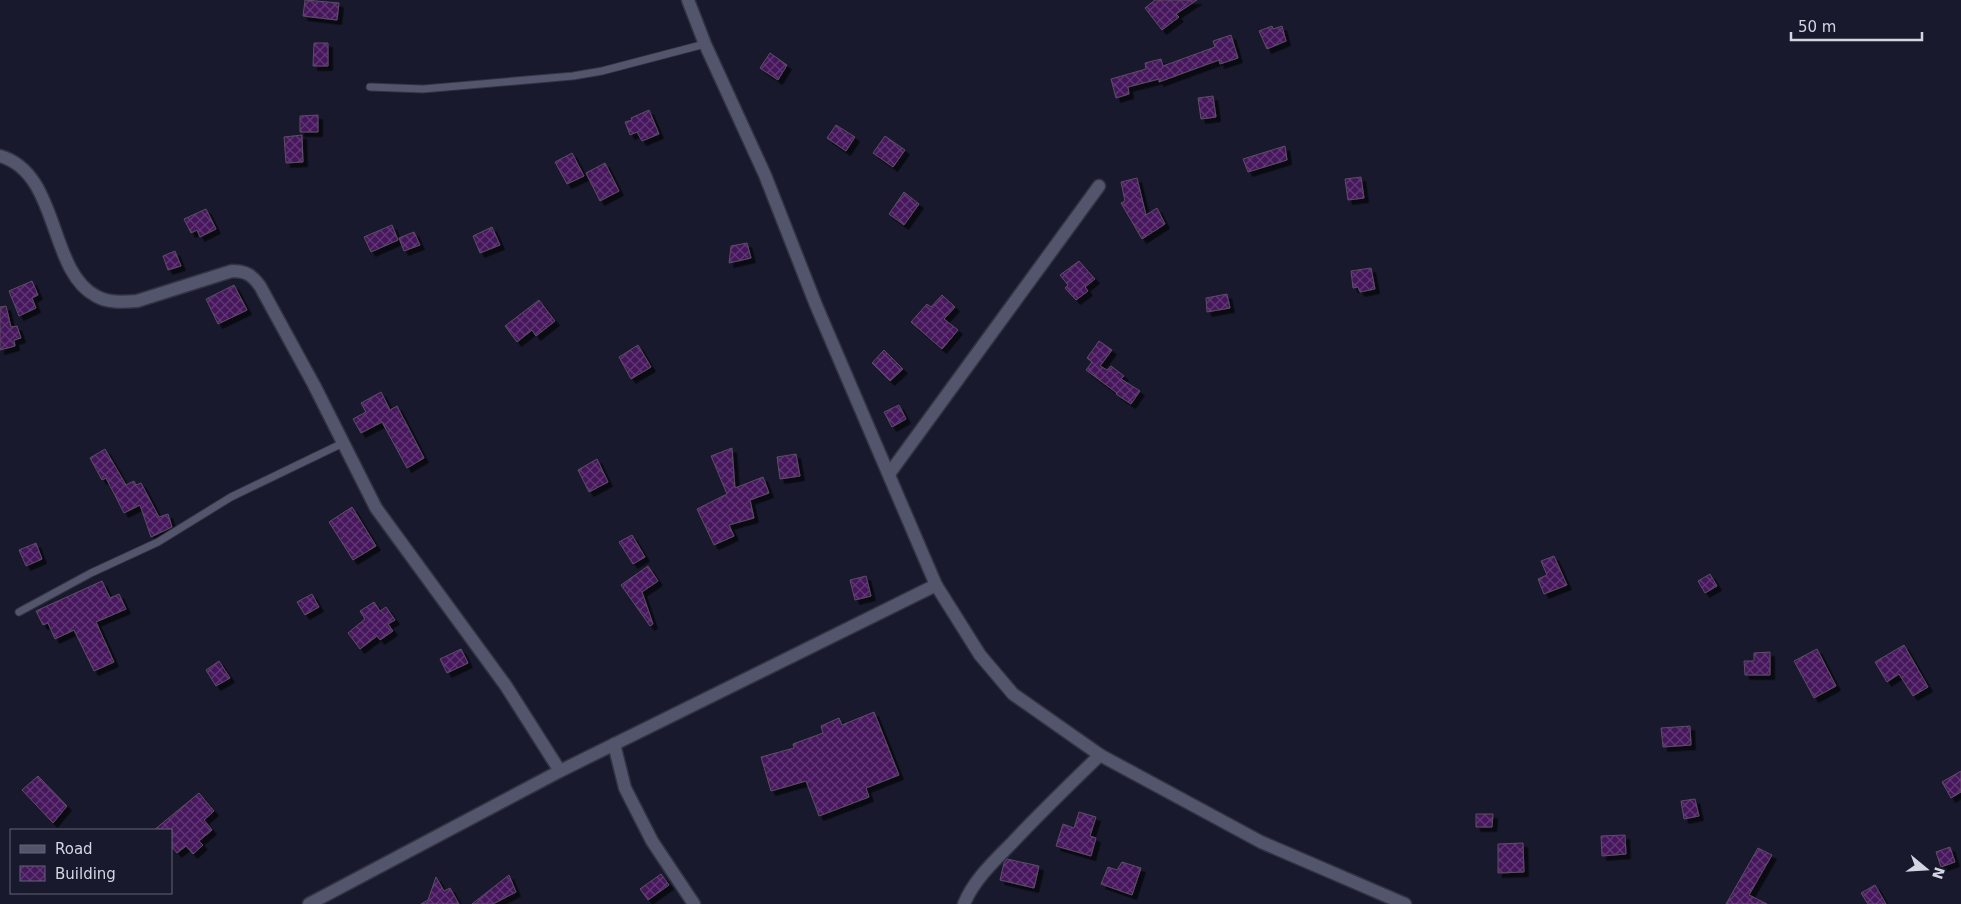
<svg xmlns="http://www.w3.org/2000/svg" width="1961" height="904" viewBox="0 0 1961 904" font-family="'DejaVu Sans',sans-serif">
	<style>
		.building { fill: url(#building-cross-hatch); stroke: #5c4f63; filter: url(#shadow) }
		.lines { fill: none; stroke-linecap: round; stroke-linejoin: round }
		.service-casing { stroke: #323341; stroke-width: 9 }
		.minor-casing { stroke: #323341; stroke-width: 15 }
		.tertiary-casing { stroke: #323341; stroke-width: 15 }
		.service { stroke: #52556b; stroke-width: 7 }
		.minor { stroke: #52556b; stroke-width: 12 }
		.tertiary { stroke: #52556b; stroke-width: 12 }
	</style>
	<defs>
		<pattern id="building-cross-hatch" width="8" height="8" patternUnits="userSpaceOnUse" patternTransform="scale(1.25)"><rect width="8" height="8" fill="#47185d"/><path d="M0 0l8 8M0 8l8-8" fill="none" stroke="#613974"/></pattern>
		<filter id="shadow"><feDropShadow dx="4.5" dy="4.5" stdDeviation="0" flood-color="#0009"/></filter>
	</defs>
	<rect width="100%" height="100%" fill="#18192c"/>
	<g class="building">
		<path d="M305 0 339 3 337 20 303 16Z"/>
		<path d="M1155 0H1197L1176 14 1179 17 1162 30 1145 8Z"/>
		<path d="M1272 26 1273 29 1282 26 1286 41 1267 49 1259 31Z"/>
		<path d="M1231 35 1238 58 1220 64 1219 60 1159 82V79L1128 87 1129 94 1116 98 1111 79 1146 69 1145 63 1161 59 1163 66 1215 47 1213 41Z"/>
		<path d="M314 43H328V66H313Z"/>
		<path d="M770 53 787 65 778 80 760 68Z"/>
		<path d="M1213 96 1216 117 1201 119 1198 98Z"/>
		<path d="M649 110 659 134 642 141 637 132 630 135 625 122 632 120 631 118Z"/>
		<path d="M318 115V132H300V116Z"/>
		<path d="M836 125 855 137 846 151 827 138Z"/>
		<path d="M302 135 303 162 286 163 284 137Z"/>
		<path d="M885 136 905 150 893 167 873 153Z"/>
		<path d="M1285 146 1287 160 1248 172 1243 159Z"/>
		<path d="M572 153 584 176 567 184 555 162Z"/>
		<path d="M605 163 619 191 600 201 586 173Z"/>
		<path d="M1361 177 1364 198 1348 200 1345 179Z"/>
		<path d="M1137 178 1146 215 1157 208 1165 224 1142 239 1121 203 1125 201 1121 182Z"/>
		<path d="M904 192 919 204 904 225 889 214Z"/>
		<path d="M206 209 216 229 200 237 197 230 191 233 184 219Z"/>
		<path d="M392 225 398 240 371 252 364 237Z"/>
		<path d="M492 227 500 245 480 253 473 236Z"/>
		<path d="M414 232 420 245 404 251 399 238Z"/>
		<path d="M747 243 751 258 729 263 731 246Z"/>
		<path d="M175 251 181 266 168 270 163 256Z"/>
		<path d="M1079 261 1095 279 1085 287 1088 291 1076 300 1065 288 1068 285 1060 275Z"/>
		<path d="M1371 268 1375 289 1360 292 1358 287 1353 288 1351 271Z"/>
		<path d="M32 281 38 295 32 298 36 308 19 316 9 291Z"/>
		<path d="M234 285 247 310 218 324 206 299Z"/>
		<path d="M1227 294 1230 308 1207 312 1206 298Z"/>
		<path d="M942 295 955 307 944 319 958 330 942 349 911 322 927 304 931 307Z"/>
		<path d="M539 300 555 321 536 336 532 330 517 342 505 326Z"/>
		<path d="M6 306 11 327 17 326 21 338 14 340 15 346 0 350V307Z"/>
		<path d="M1099 341 1112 350 1100 366 1107 370 1111 366 1124 376 1121 379 1140 391 1131 404 1116 394 1117 393 1086 370 1092 362 1087 358Z"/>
		<path d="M638 345 651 367 631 379 619 357Z"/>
		<path d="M884 350 903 369 890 381 872 363Z"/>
		<path d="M381 392 390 410 397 406 424 458 407 468 382 422 361 433 353 419 366 412 361 403Z"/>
		<path d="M899 405 906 419 892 427 884 412Z"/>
		<path d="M732 448 735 488 763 477 769 493 750 500 754 518 729 525 734 536 714 545 697 509 727 494 711 456Z"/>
		<path d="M105 449 126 485 134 481 136 485 141 483 159 517 168 514 172 527 151 537 140 505 124 513 106 478 102 480 90 458Z"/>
		<path d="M796 454 800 476 780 479 777 457Z"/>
		<path d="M597 459 608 482 589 492 578 470Z"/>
		<path d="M352 507 376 546 353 560 329 522Z"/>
		<path d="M632 535 645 557 633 564 619 542Z"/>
		<path d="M36 543 42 559 26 566 19 550Z"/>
		<path d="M1554 556 1567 585 1544 594 1538 579 1547 575 1541 561Z"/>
		<path d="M648 566 658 581 642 592 653 624 650 626 621 585Z"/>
		<path d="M1710 574 1717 586 1705 593 1698 581Z"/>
		<path d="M866 576 871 596 855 600 850 580Z"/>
		<path d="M102 581 110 598 119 594 126 609 96 622 114 662 94 671 74 630 55 639 48 623 43 625 36 611Z"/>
		<path d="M312 594 319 607 305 615 297 602Z"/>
		<path d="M374 602 380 611 386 607 395 620 388 624 393 631 380 640 377 636 360 649 348 633 365 619 360 611Z"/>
		<path d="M1904 645 1928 687 1913 696 1899 674 1887 682 1875 662Z"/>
		<path d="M461 649 468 663 447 673 440 659Z"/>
		<path d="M1817 649 1836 686 1814 698 1794 661Z"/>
		<path d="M1770 652V675H1745L1744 661H1754V653Z"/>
		<path d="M219 661 230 678 216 686 206 670Z"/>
		<path d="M874 712 899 775 866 788 869 797 819 816 806 781 771 791 761 757 794 748 793 744 823 733 821 726 839 718 842 725Z"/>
		<path d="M1690 726 1691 745 1663 747 1661 728Z"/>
		<path d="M1961 771V792L1951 798 1942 782Z"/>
		<path d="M38 776 67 806 53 823 22 790Z"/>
		<path d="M199 793 214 811 204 820 212 830 199 841 203 845 193 854 186 846 177 853 171 846V830H154Z"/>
		<path d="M1695 799 1699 816 1684 819 1681 801Z"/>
		<path d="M1079 812 1096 817 1090 836 1096 838 1091 856 1056 846 1063 824 1074 828Z"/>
		<path d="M1476 814H1493L1492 827H1476Z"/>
		<path d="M1625 835 1626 854 1602 856 1601 836Z"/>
		<path d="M1523 843 1524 872 1498 873V844Z"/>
		<path d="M1950 847 1955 862 1941 867 1936 852Z"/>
		<path d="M1758 848 1772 855 1749 895 1767 904H1726Z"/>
		<path d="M1007 859 1039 866 1034 888 1000 880 1004 863Z"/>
		<path d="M1122 862 1141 868 1132 895 1101 884 1108 867 1117 870Z"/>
		<path d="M661 874 669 885 648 900 640 889Z"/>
		<path d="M509 875 516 892 493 904H472Z"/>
		<path d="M436 877 444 891 450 888 459 904H421L428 900Z"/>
		<path d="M1875 885 1886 904H1868L1861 893Z"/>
	</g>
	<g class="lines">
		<g class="service-casing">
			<g id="service">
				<path d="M370 87 423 89 573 76 602 71 705 44"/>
				<path d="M19 612 91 573 158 542 231 497 343 443"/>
			</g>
		</g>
		<g class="minor-casing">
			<g id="minor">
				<path d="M0 156C60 173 48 271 96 296 108 303 123 302 137 301L232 271C246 271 252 275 260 286L314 385 376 508 506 686 560 771"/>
				<path d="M889 474 1099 186"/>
				<path d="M614 744 625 788 652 841 694 904"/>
				<path d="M309 904 560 771 936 585"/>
				<path d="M964 904C973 881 994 861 1011 844 1040 813 1070 784 1100 755"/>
			</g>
		</g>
		<g class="tertiary-casing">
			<path id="tertiary" d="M688 0 705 44 765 175 816 305 936 585 980 655 1013 694 1100 755 1261 842 1405 904"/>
		</g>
		<use href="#service" class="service"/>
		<use href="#minor" class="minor"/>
		<use href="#tertiary" class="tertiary"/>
	</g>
	<rect x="10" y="829" width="162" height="65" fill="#18192c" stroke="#636475"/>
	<rect x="20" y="845" width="25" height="8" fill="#52556b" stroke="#636475"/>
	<text x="55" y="854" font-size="15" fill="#d3d5e2">Road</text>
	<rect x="20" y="866" width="25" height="15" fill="url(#building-cross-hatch)" stroke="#636475"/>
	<text x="55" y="879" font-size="15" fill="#d3d5e2">Building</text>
	<g transform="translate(1926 869) rotate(108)" stroke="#18192c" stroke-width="4" paint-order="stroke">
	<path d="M0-4L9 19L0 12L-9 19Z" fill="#d3d5e2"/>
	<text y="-8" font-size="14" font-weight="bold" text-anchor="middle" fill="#d3d5e2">N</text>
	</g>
	<path d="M1791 32v8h131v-8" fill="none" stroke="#d3d5e2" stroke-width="2.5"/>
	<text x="1798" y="32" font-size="15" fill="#d3d5e2" stroke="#18192c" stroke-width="4" paint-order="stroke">50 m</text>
</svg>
